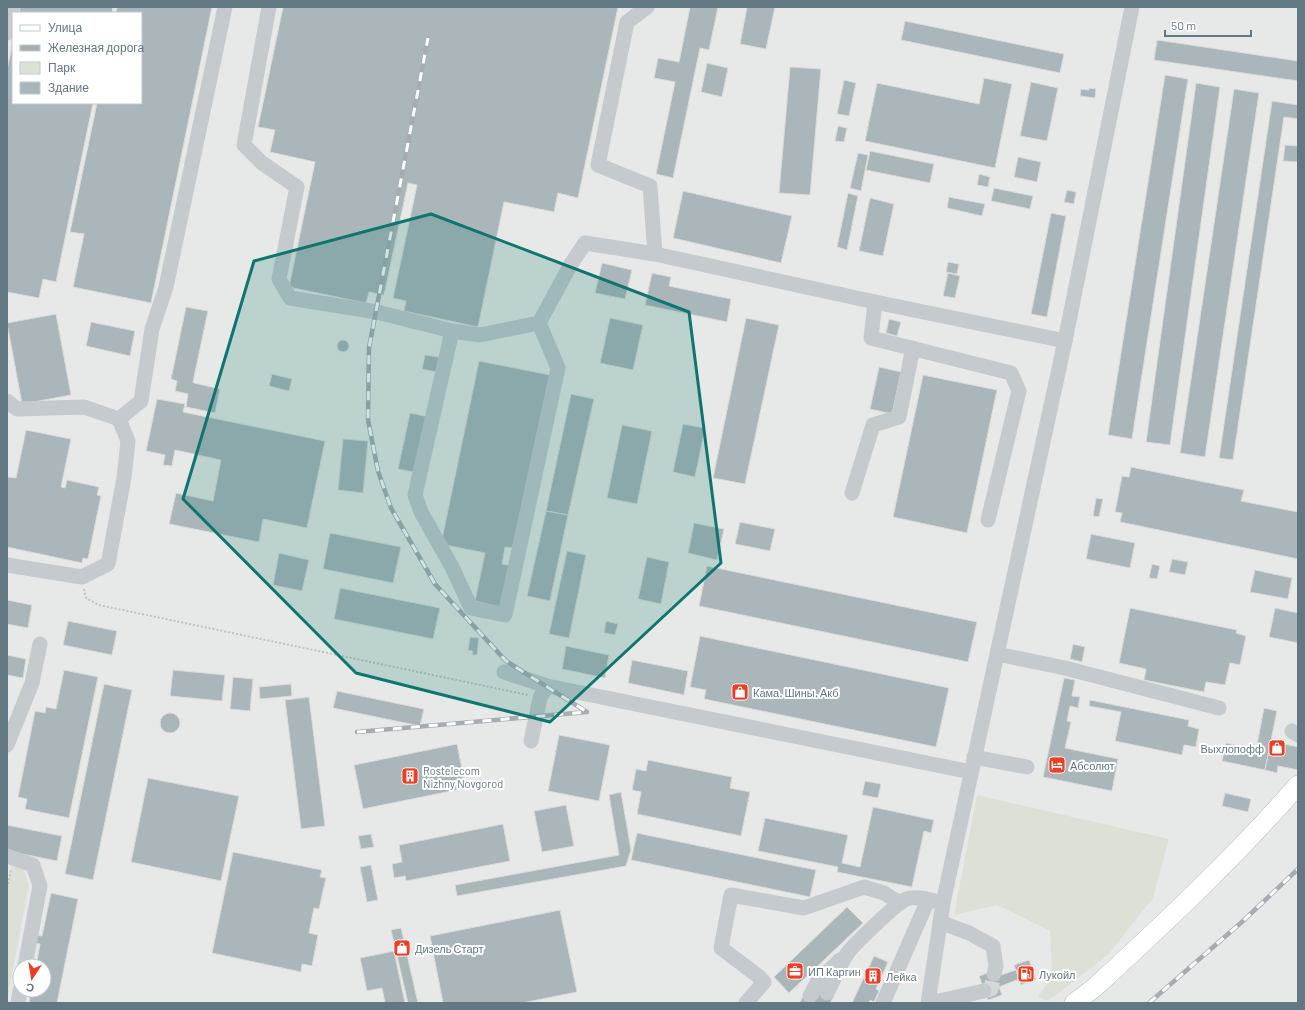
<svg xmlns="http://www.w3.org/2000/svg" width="1305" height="1010" viewBox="0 0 1305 1010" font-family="Barlow,sans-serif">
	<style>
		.built { fill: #e7e9e8; fill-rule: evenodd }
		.green { fill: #dce1d7 }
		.building { fill: #aab6ba; stroke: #dbdbd9 }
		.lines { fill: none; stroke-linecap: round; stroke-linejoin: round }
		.minor-tunnel { stroke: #d3d9da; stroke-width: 15; stroke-dasharray: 15 8; stroke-linecap: butt }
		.major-casing { stroke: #b7bdc0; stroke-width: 20 }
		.path { stroke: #bec2c4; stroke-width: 2; stroke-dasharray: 2 2; stroke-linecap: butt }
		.minor { stroke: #c4cacd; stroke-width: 15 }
		.major { stroke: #fff; stroke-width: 19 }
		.rail-casing { stroke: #a5adb2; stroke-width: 4.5 }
		.rail { stroke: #fff; stroke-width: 3; stroke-dasharray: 9; stroke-linecap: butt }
		.marked { fill: #0f766e; fill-opacity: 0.2; stroke: #0f766e; stroke-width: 3; stroke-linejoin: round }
		.labels { text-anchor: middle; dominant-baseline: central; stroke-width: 4; stroke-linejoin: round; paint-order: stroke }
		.poi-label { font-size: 11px; fill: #627883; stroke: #fff; text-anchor: start }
	</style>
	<rect width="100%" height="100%" fill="#f9f9f7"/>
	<path class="built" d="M7 7H1298V1003H7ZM13 13H141V103H13ZM20 966H44V990H20Z"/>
	<g class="green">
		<path d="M977 795 1169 839 1153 898 1108 955 1048 1001 1038 997 1052 976 1050 931 997 905 954 915Z"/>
		<path d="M12 864 23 868 29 885 7 1001V888Z"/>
	</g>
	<g class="building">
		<path d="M20 7H113L112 13H19Z"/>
		<path d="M117 7H212L151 303 73 287 84 234 70 232 97 103H141V13H116Z"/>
		<path d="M283 7H618L578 198 558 193 554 212 504 202 478 327 404 311 406 301 393 298 417 185 408 183 384 295 369 292 366 303 289 287 315 162 270 152 275 130 258 127Z"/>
		<path d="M690 7H718L709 50 700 48 673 178 656 174 675 82 654 78 658 58 679 62Z"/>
		<path d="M747 7H775L766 49 740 44Z"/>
		<path d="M905 21 1064 54 1060 73 901 40Z"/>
		<path d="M1157 40 1298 61V81L1154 60Z"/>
		<path d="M13 41V103H93L56 282 43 279 39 298 7 292V70Z"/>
		<path d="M707 63 728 68 722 97 701 92Z"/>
		<path d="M790 67 821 69 810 195 779 193Z"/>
		<path d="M1165 75 1188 79 1132 439 1108 435Z"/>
		<path d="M984 78 1012 84 995 168 865 141 877 83 979 104Z"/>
		<path d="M844 80 856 83 849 116 837 114Z"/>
		<path d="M1031 82 1058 88 1047 141 1020 136Z"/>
		<path d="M1196 83 1220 87 1170 445 1146 442Z"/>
		<path d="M1089 88 1096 89 1095 98 1080 96 1081 89 1089 90Z"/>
		<path d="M1234 89 1259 93 1205 457 1180 453Z"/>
		<path d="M1272 101 1298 105V119L1284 117 1233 460 1219 458Z"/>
		<path d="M838 126 847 128 844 142 835 141Z"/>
		<path d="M1285 145 1298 146V162L1283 161Z"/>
		<path d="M870 151 934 164 930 183 866 170Z"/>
		<path d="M858 153 868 155 861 191 850 188Z"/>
		<path d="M1018 157 1041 162 1037 182 1014 177Z"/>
		<path d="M979 174 990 177 988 187 977 185Z"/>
		<path d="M994 188 1033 196 1030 209 991 201Z"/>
		<path d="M1067 190 1076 192 1074 204 1064 202Z"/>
		<path d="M683 191 792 216 781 263 673 238Z"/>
		<path d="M848 193 858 196 847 250 837 247Z"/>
		<path d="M949 197 985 204 982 216 947 208Z"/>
		<path d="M870 198 894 204 883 256 859 251Z"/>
		<path d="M1051 213 1066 216 1047 317 1031 314Z"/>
		<path d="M948 262 959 264 957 274 946 272Z"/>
		<path d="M602 263 632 270 625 299 595 293Z"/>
		<path d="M652 273 671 277 669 286 731 299 727 322 645 305Z"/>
		<path d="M948 273 960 276 955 298 943 296Z"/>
		<path d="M186 307 208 311 193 382 194 383 220 389 215 413 186 407 188 394 175 391 177 381 171 379Z"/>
		<path d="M56 314 71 395 22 404 7 323Z"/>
		<path d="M610 318 643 325 633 370 600 363Z"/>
		<path d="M746 318 779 325 745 484 713 478Z"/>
		<path d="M889 319 901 322 897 336 886 333Z"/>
		<path d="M91 322 135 331 130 356 86 346Z"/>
		<circle cx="343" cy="346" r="6"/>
		<path d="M425 355 439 357 436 372 422 369Z"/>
		<path d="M479 361 550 375 514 548 505 547 502 564 509 565 500 607 475 601 485 553 441 544Z"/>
		<path d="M879 367 901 372 892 414 870 409Z"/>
		<path d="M272 374 292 379 289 391 269 386Z"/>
		<path d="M923 375 997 390 967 533 893 517Z"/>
		<path d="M571 394 594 399 568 515 546 511Z"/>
		<path d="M157 399 185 404 183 412 325 441 307 528 263 519 259 542 169 524 176 493 213 501 221 460 175 450 172 466 163 465 165 455 146 451Z"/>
		<path d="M410 413 429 417 418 473 398 469Z"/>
		<path d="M683 424 705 428 695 477 673 472Z"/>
		<path d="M622 425 652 431 637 504 607 498Z"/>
		<path d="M26 430 71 439 61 487 65 488 67 480 99 487 97 495 101 496 88 559 83 558 82 563 7 547V477L16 478Z"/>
		<path d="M343 439 368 441 363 493 338 490Z"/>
		<path d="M1131 467 1244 490 1241 501 1298 512V559L1120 522 1122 513 1115 512 1122 476 1129 477Z"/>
		<path d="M1096 498 1103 499 1099 517 1093 516Z"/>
		<path d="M546 511 568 515 550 601 527 596Z"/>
		<path d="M740 522 775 529 770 551 735 544Z"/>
		<path d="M694 523 724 529 717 560 688 553Z"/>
		<path d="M330 533 401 547 393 583 323 569Z"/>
		<path d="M1091 534 1135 543 1130 568 1086 559Z"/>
		<path d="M567 551 586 555 569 638 549 634Z"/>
		<path d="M279 553 309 560 302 591 273 585Z"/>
		<path d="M647 557 669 562 661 604 638 599Z"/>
		<path d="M1172 559 1188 562 1185 575 1169 572Z"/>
		<path d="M1152 564 1160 566 1157 579 1149 578Z"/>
		<path d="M707 566 977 622 968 662 699 606Z"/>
		<path d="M1255 570 1292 578 1288 599 1250 592Z"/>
		<path d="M340 588 440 608 433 639 334 619Z"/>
		<path d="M7 600 32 605 28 628 7 624Z"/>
		<path d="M1130 608 1237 630 1236 633 1246 636 1240 665 1230 663 1225 685 1206 682 1204 692 1144 680 1146 669 1119 663Z"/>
		<path d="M1275 608 1298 613V643L1269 637Z"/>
		<path d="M68 621 117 631 112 655 63 645Z"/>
		<path d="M606 621 618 624 615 635 604 633Z"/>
		<path d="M700 636 949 688 936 747 704 699 706 690 690 687Z"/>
		<path d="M470 637 479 638 477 655H472L473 651 468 650Z"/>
		<path d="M1073 644 1085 647 1082 662 1070 659Z"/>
		<path d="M566 646 609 655 605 678 562 669Z"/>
		<path d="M7 655 26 659 23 678 7 675Z"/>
		<path d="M632 660 688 671 684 695 628 683Z"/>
		<path d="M64 670 98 677 69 818 25 809 27 799 18 797 35 711 45 713 46 707 56 709Z"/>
		<path d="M173 670 225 675 222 701 170 696Z"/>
		<path d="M233 677 253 679 250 711 230 709Z"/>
		<path d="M1064 678 1075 680 1072 696 1080 697 1078 708 1070 706 1067 721 1071 722 1065 748 1118 759 1112 791 1043 777Z"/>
		<path d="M104 684 132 690 93 880 65 874Z"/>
		<path d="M291 684 292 696 260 699 259 687Z"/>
		<path d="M337 691 424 709 420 726 333 708Z"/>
		<path d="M309 697 325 826 301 829 285 700Z"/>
		<path d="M1090 700 1189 720 1188 726 1199 729 1196 747 1184 745 1182 755 1115 741 1121 712 1089 706Z"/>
		<path d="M1264 708 1277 711 1265 770 1222 761 1226 743 1256 750Z"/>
		<circle cx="170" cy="723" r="10"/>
		<path d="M559 735 610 745 599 801 548 791Z"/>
		<path d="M1271 741 1298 747V770L1278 766 1277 773 1265 770Z"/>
		<path d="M457 744 466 788 363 809 354 765Z"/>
		<path d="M648 760 732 777 730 788 750 792 741 836 637 814 641 792 632 790 636 769 646 771Z"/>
		<path d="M148 778 239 796 221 881 131 862Z"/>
		<path d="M865 781 881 784 878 798 862 795Z"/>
		<path d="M621 792 631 850 626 866 457 896 455 885 619 855 609 795Z"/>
		<path d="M1225 793 1251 799 1248 812 1222 806Z"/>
		<path d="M566 805 574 846 542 852 534 811Z"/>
		<path d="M873 807 934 820 931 833 924 831 912 887 837 872 838 867 758 851 765 818 848 835 842 863 860 867Z"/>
		<path d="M503 824 510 861 406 881 405 876 394 878 392 864 402 862 399 845Z"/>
		<path d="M7 825 62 836 57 861 7 851Z"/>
		<path d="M637 833 816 870 810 897 631 860Z"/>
		<path d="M371 834 374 847 361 849 358 836Z"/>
		<path d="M233 852 322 870 320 877 326 878 319 909 314 908 309 933 318 935 312 966 302 964 301 972 212 953Z"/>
		<path d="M371 865 378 900 367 902 360 867Z"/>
		<path d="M51 893 78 899 57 1003H29L31 990H44V966H36L40 944 32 942 33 935 42 936Z"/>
		<path d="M847 907 863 923 789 993 774 977Z"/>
		<path d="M560 910 577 992 522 1003H443L430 936Z"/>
		<path d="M401 928 418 1003H408L391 930Z"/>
		<path d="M394 951 405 1003H385L382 988 367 991 360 958Z"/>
		<path d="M874 956 888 962 876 989 879 991 874 1002 870 1000 869 1003H852Z"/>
		<path d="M1029 960 1036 979 1021 985 1014 965Z"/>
		<path d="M1016 970 1019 979 999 987 1002 995 988 1000 979 976 993 971 995 977Z"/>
		<path d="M821 990 834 996 830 1003H800L804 994 817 999Z"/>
	</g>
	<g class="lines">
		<path class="minor-tunnel" d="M984 991 991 989 994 974"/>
		<g class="major-casing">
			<path id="major" d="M1074 1003 1094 988C1165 923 1235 857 1298 785"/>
		</g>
		<g class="path">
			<path d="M84 589 86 598 99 605 528 695"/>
			<path d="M7 888 11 870"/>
		</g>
		<g class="minor">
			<path d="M269 7 244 145 262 163 297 187 279 279 290 298 377 312 452 331 480 335 539 323 571 264 585 243 655 254 875 302 1065 341"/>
			<path d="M647 7 627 22 598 165 650 186 655 254"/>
			<path d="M7 33 12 7"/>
			<path d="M875 302 871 338 1011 373 1019 391 988 520"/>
			<path d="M452 331 415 495 421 512 452 567 471 608 505 615 558 368 539 323"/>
			<path d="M7 401 17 409 84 407 119 419 128 441 124 478 108 564 82 577 7 565"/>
			<path d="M119 419 141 401 152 329 166 287 225 7"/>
			<path d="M852 493 873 425 899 417 913 348"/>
			<path d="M997 654 1065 668 1219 708"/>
			<path d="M504 672 547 686 971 772"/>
			<path d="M1292 731 1298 735"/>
			<path d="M531 741 540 698 547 686"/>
			<path d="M7 745 32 683 40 644"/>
			<path d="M974 757 1027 767"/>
			<path d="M7 856 33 865 40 886 25 966"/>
			<path d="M940 922 969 933 993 946 996 966 994 974"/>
			<path d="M827 993C834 980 839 966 847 954 853 945 897 903 906 899 917 895 933 901 943 903"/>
			<path d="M810 996 818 981 840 960"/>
			<path d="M18 1003 20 990"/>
			<path d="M746 1003 764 982 758 976 721 948 731 895 804 908 864 887 884 893 900 903"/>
			<path d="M883 1003 928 900"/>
			<path d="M928 1003 943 903 1065 341 1132 7"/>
			<path d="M930 1003 984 991"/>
		</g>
		<use href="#major" class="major"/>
		<g class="rail-casing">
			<g id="rail">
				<path d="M357 732 587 712 506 661 435 584 391 508 378 471 368 420 369 348 428 38"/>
				<path d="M1149 1003 1243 921 1298 869"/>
			</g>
		</g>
		<use href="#rail" class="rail"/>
	</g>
	<path class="marked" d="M431 214 689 312 721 563 550 722 356 673 183 499 254 261Z"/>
	<defs>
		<g id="shop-square" transform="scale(0.9)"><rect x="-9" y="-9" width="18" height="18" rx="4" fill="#ed3e23" stroke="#fff"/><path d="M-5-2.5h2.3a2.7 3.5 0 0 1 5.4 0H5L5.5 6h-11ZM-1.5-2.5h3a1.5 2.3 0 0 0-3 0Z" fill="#fff"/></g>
		<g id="hotel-square" transform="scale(0.9)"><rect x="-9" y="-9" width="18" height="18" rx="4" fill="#ed3e23" stroke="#fff"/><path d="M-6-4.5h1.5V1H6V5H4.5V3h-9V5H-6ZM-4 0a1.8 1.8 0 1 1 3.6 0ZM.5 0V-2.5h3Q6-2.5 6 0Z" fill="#fff"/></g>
		<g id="building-square" transform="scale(0.9)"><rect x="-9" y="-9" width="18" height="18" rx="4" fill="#ed3e23" stroke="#fff"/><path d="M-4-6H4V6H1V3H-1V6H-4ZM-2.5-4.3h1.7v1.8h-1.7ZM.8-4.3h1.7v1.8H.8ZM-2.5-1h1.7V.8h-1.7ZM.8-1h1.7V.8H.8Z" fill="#fff"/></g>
		<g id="office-square" transform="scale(0.9)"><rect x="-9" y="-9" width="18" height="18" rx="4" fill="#ed3e23" stroke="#fff"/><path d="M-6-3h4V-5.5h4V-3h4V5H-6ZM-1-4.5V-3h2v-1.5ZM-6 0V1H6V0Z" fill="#fff"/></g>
		<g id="fuel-square" transform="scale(0.9)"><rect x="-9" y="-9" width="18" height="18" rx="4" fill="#ed3e23" stroke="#fff"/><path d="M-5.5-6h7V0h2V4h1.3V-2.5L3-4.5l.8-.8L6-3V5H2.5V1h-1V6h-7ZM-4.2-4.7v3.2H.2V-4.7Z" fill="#fff"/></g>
	</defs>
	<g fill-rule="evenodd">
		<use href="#shop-square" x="740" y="692"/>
		<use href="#shop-square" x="1277" y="748"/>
		<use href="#hotel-square" x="1057" y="765"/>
		<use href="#building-square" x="410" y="776"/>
		<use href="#shop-square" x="402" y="948"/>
		<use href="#office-square" x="795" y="971"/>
		<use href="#fuel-square" x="1026" y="974"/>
		<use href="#building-square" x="873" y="976"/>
	</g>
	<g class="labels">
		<g class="poi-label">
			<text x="753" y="692">Кама. Шины. Акб</text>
			<text x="1264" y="748" text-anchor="end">Выхлопофф</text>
			<text x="1070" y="765">Абсолют</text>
			<text x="423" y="770">Rostelecom<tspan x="423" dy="13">Nizhny Novgorod</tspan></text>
			<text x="415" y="948">Дизель Старт</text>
			<text x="808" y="971">ИП Каргин</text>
			<text x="1039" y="974">Лукойл</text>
			<text x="886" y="976">Лейка</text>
		</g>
	</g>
	<rect width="1305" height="1010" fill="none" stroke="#627883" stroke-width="16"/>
	<rect x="12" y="12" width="130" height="92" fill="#ffffff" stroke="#c0c9cd"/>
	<rect x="20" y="25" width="20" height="6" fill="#ffffff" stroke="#c0c9cd"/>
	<text x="48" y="32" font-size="12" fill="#627883">Улица</text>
	<rect x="20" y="45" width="20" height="6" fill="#a5adb2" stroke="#c0c9cd"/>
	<text x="48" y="52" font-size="12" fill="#627883">Железная дорога</text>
	<rect x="20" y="62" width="20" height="12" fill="#dce1d7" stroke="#c0c9cd"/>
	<text x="48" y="72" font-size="12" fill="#627883">Парк</text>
	<rect x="20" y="82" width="20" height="12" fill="#aab6ba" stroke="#c0c9cd"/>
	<text x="48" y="92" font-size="12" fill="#627883">Здание</text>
	<g transform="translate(32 978) rotate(192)"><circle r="19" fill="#ffffff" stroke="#c0c9cd"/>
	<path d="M0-3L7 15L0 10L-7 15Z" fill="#ed3e23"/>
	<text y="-6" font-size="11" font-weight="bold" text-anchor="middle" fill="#627883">С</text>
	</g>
	<path d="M1165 30v6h86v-6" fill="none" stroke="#627883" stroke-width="2"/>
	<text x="1171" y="30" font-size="12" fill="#627883" stroke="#ffffff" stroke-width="3" paint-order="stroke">50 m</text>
</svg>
